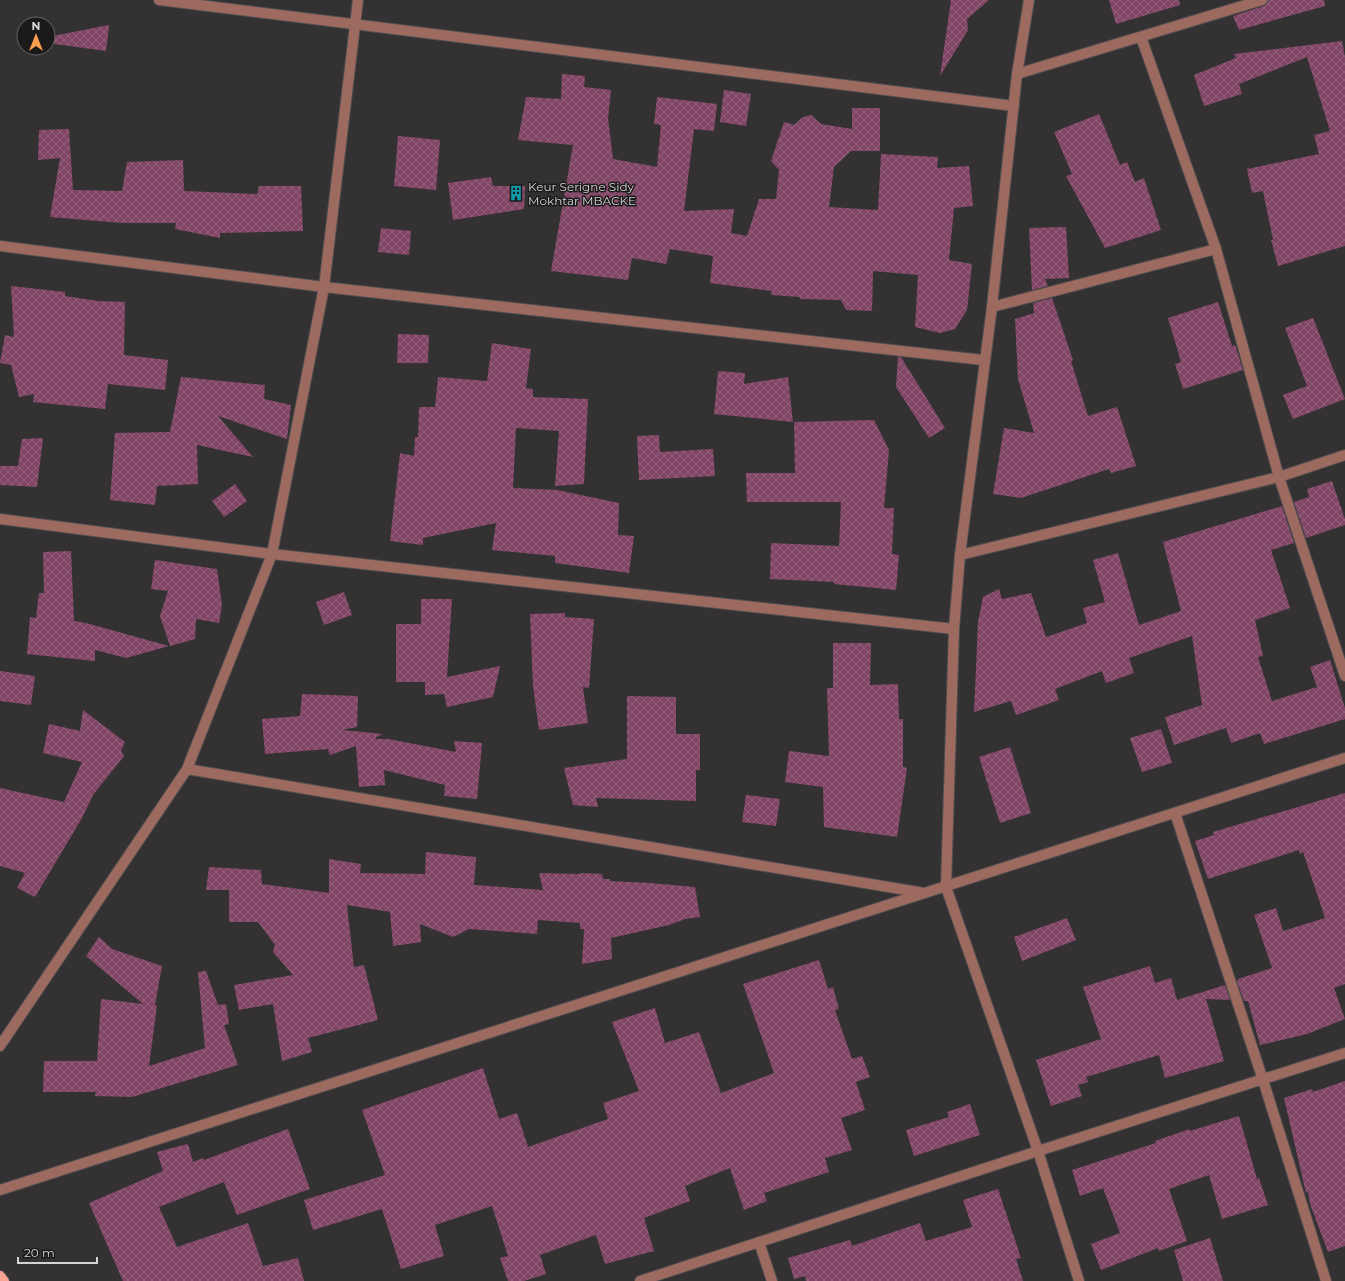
<svg xmlns="http://www.w3.org/2000/svg" width="1345" height="1281" viewBox="0 0 1345 1281" font-family="Montserrat,sans-serif">
	<style>
		.building { fill: url(#building-cross-hatch) }
		.lines { fill: none; stroke-linecap: round; stroke-linejoin: round }
		.minor-casing { stroke: #514e50; stroke-width: 12 }
		.major-casing { stroke: #514e50; stroke-width: 12 }
		.minor { stroke: #9c6a5f; stroke-width: 10 }
		.major { stroke: #f8a594; stroke-width: 10 }
		.labels { text-anchor: middle; dominant-baseline: central; stroke-width: 3; stroke-linejoin: round; paint-order: stroke }
		.poi-label { font-size: 12px; fill: #d5d3d4; stroke: #1b1a1b; text-anchor: start }
	</style>
	<defs>
		<pattern id="building-cross-hatch" width="8" height="8" patternUnits="userSpaceOnUse"><rect width="8" height="8" fill="#814665"/><path d="M0 0l8 8M0 8l8-8" fill="none" stroke="#92607a"/></pattern>
	</defs>
	<rect width="100%" height="100%" fill="#343133"/>
	<g class="building">
		<path d="M951 0H989L967 19 968 30 940 76Z"/>
		<path d="M1109 0H1179L1180 5 1116 24Z"/>
		<path d="M1268 0H1324L1325 6 1239 30 1233 16 1264 6Z"/>
		<path d="M109 25 106 51 48 43V37Z"/>
		<path d="M1342 41 1345 57V246L1278 266 1271 240H1273L1263 191 1252 193 1247 169 1319 154 1314 135 1330 131 1307 57 1239 84 1242 94 1204 106 1194 75 1236 58 1234 54Z"/>
		<path d="M562 74 585 76 584 87 611 90 608 118 613 159 657 167 661 125 654 124 657 97 717 104 714 131 694 129 684 211 734 209 731 233 747 236 759 199H776L779 170 771 161 784 122 794 125 803 117 811 115 821 124 852 129V108H880V151H851L834 167 829 207 878 210 881 154 938 157 937 168 969 166 973 206 954 208 949 260 972 264 967 310 955 329 940 333 915 327 918 275 873 271 872 311 846 310 841 300 800 299V297L771 295 772 291 710 283 713 256 670 249 666 264 632 258 628 280 551 271 573 145 518 140 526 97 561 99Z"/>
		<path d="M724 90 751 94 746 126 720 122Z"/>
		<path d="M1099 114 1120 165 1127 162 1135 182 1144 178 1161 230 1105 248 1066 176 1072 174 1054 132Z"/>
		<path d="M69 129 73 190 122 191 127 162 183 160 184 191 257 194 259 186H301L303 231 220 233V238L175 229 176 223H122L50 217 60 158 38 160 39 130Z"/>
		<path d="M398 136 440 140 436 190 394 186Z"/>
		<path d="M491 177 493 186H525L524 209 453 220 448 183Z"/>
		<path d="M1066 227 1069 278 1045 279 1048 286 1032 290 1029 228Z"/>
		<path d="M381 228 411 231 409 255 378 252Z"/>
		<path d="M11 286 65 292V296L98 301 125 302 124 355 168 360 165 390 108 384 105 409 33 402 34 394 19 397 11 365 0 363 5 335 14 337Z"/>
		<path d="M1052 298 1073 360 1071 361 1088 416 1117 407 1136 466 1111 473 1109 469 1021 498 993 494 1004 428 1034 433 1018 379 1015 319 1034 313 1033 303Z"/>
		<path d="M1218 302 1232 346 1235 345 1243 370 1183 389 1175 364 1181 362 1168 318Z"/>
		<path d="M1313 318 1345 399 1293 419 1283 395 1307 386 1285 328Z"/>
		<path d="M398 334 429 335 428 363H397Z"/>
		<path d="M492 343 531 349 526 388 533 389V397L588 399 584 484 555 486 559 431 516 428 513 488 557 490 619 503 618 535 634 536 629 573 555 563V556L492 550 496 523 423 538V545L390 541 400 453 414 456 415 437H418L419 407H435L438 377 487 381Z"/>
		<path d="M898 357H901L945 428 929 438 896 387Z"/>
		<path d="M718 371 745 373 744 384 788 377 793 422 714 414Z"/>
		<path d="M181 377 265 385 264 399 291 405 287 439 218 416 253 457 197 445 198 484 157 486 155 505 110 500 115 433 170 432Z"/>
		<path d="M874 420 889 450 884 508H894L892 554 899 555 896 590 834 584V582L770 579 771 543 839 546 841 502H747L746 473H795L794 422Z"/>
		<path d="M659 435 660 452 713 449 715 476 639 480 637 436Z"/>
		<path d="M43 438 37 487 0 485V466H18L22 439Z"/>
		<path d="M1332 481 1345 519V525L1306 538 1294 502 1309 497 1307 489Z"/>
		<path d="M235 484 247 501 224 517 212 501Z"/>
		<path d="M1282 506 1294 543 1271 550 1290 608 1255 620 1263 656 1258 657 1272 701 1317 687 1310 667 1330 660 1345 708V719L1264 744 1260 733 1231 743 1226 728 1174 745 1165 717 1202 705 1192 636 1129 658 1134 673 1106 683 1102 671 1055 689 1059 700 1016 715 1011 701 974 712 978 622 983 597 999 589 1002 599 1031 593 1046 637 1087 623 1083 608 1105 602 1093 560 1118 553 1139 625 1181 611 1163 542Z"/>
		<path d="M71 551 74 621 86 623 169 646 126 658 95 650V661L27 654 30 617 36 618 39 593H44L43 552Z"/>
		<path d="M155 560 217 569 222 605 219 623 196 619 195 639 170 646 160 616 168 591 151 589Z"/>
		<path d="M344 592 352 615 324 625 316 602Z"/>
		<path d="M421 599H452L447 677 500 666 493 697 447 707 444 694 425 695V682H396V624H421Z"/>
		<path d="M565 613V617L594 619 589 688 583 687 588 723 539 730 533 686 530 614Z"/>
		<path d="M833 643H871L870 685 898 684 899 719H903V767L907 768 897 837 824 827 823 787 785 782 789 751 829 756 827 688H833Z"/>
		<path d="M0 671 35 676 31 705 0 701Z"/>
		<path d="M302 694 358 696 357 727 342 730 383 734 376 737V739H388L456 752 454 741 482 743 477 799 444 796 445 785 384 770 385 785 359 787 356 746 330 755 328 749 265 754 262 719 300 716Z"/>
		<path d="M627 696 676 697V734H700V770H696V801L596 798 598 807 573 805 564 768 627 759Z"/>
		<path d="M83 710 125 742 121 751 124 756 93 795 82 818 35 897 17 888 25 873 0 866V788L64 802 82 762 43 753 49 724 80 731Z"/>
		<path d="M1161 729 1172 763 1142 772 1130 738Z"/>
		<path d="M1010 747 1031 813 1000 823 979 757Z"/>
		<path d="M1345 793V984L1334 988 1345 1019 1307 1034 1260 1045 1248 1001H1244L1237 982 1238 979 1272 968 1254 915 1276 908 1283 931 1325 918 1303 852 1300 854 1299 850 1208 879 1195 841 1214 835 1213 832Z"/>
		<path d="M746 795 780 799 776 826 742 822Z"/>
		<path d="M426 852 476 857 474 885 543 890 539 873 580 874V873L602 874 603 879H610V881L650 883 695 887 700 917 685 919 669 925 611 938 612 959 582 964 584 929H580V923L538 920 537 934 469 929 453 937 420 924 421 942 393 946 390 912 347 905 354 967 364 965 378 1020 308 1038 312 1052 282 1061 273 1004 239 1010 234 985 293 975 273 952 275 945 258 922H229V890H206L209 867 261 870 262 884 329 893V859L361 864 360 873 425 874Z"/>
		<path d="M1067 918 1076 940 1022 961 1014 937Z"/>
		<path d="M99 937 112 949 162 966 155 1005 157 1006 149 1066 205 1048 198 972 206 971 218 1005 226 1004 229 1024 224 1025 238 1065 132 1097 95 1096 96 1092H43L44 1061H97L101 999 143 1004 86 956Z"/>
		<path d="M819 960 828 989 833 987 839 1009 835 1010 852 1059 862 1056 870 1077 856 1082 865 1110 841 1118 852 1150 825 1158 829 1172 764 1193 767 1201 744 1210 730 1168 685 1186 690 1201 644 1218 654 1251 605 1264 596 1235 540 1255 546 1274 524 1281H508L500 1258 508 1256 492 1206 435 1225 444 1256 401 1269 382 1209 313 1230 304 1200 385 1175 362 1110 483 1068 499 1119 517 1113 528 1147 608 1119 603 1103 639 1091 612 1022 655 1008 665 1043 699 1032 721 1093 774 1073 743 984Z"/>
		<path d="M1150 966 1155 983 1171 978 1177 1000 1225 985 1230 1000 1206 999 1224 1061 1165 1078 1159 1055 1086 1077 1088 1082 1078 1085 1082 1096 1051 1106 1036 1060 1101 1039 1083 987Z"/>
		<path d="M1345 1081V1246L1328 1252 1310 1204 1308 1192 1306 1193 1284 1098 1312 1089 1313 1092Z"/>
		<path d="M970 1104 980 1135 914 1156 906 1130 949 1117 947 1112Z"/>
		<path d="M1239 1116 1257 1179 1259 1178 1268 1205 1222 1219 1209 1175 1169 1189 1187 1241 1159 1251 1158 1248 1101 1270 1091 1244 1120 1233 1103 1188 1080 1196 1072 1170 1156 1143 1155 1141 1190 1129V1131Z"/>
		<path d="M288 1129 310 1189 237 1215 224 1182 159 1207 177 1247 248 1223 263 1266 298 1258 304 1281H123L89 1203 163 1171 157 1152 188 1144 193 1162 203 1158 204 1160Z"/>
		<path d="M998 1189 1021 1258 1016 1259 1023 1281H806L805 1276 794 1279 788 1258 850 1240 852 1246 920 1223 926 1241 972 1227 963 1200Z"/>
		<path d="M1210 1238 1223 1281H1183L1174 1250Z"/>
	</g>
	<g class="lines">
		<g class="minor-casing">
			<g id="minor">
				<path d="M159 0 1014 106"/>
				<path d="M1029 0 1017 74 992 307 960 555 954 629 946 887 1038 1151 1079 1281"/>
				<path d="M1141 37 1216 249 1279 477 1345 676"/>
				<path d="M1017 74 1262 0"/>
				<path d="M0 246 324 287 983 360"/>
				<path d="M992 307 1216 249"/>
				<path d="M0 519 272 554 954 629"/>
				<path d="M960 555 1279 477 1345 455"/>
				<path d="M187 769 924 893"/>
				<path d="M1175 813 1263 1080 1326 1281"/>
				<path d="M0 1046 187 769 272 554 324 287 358 0"/>
				<path d="M0 1190 1345 758"/>
				<path d="M759 1242 772 1281"/>
				<path d="M640 1281 1038 1151 1345 1053"/>
			</g>
		</g>
		<g class="major-casing">
			<path id="major" d="M0 1276 4 1281"/>
		</g>
		<use href="#minor" class="minor"/>
		<use href="#major" class="major"/>
	</g>
	<defs>
		<g id="building-bare" transform="scale(1.2)"><path d="M-4-6H4V6H1V3H-1V6H-4ZM-2.5-4.3h1.7v1.8h-1.7ZM.8-4.3h1.7v1.8H.8ZM-2.5-1h1.7V.8h-1.7ZM.8-1h1.7V.8H.8Z" fill="#0f9aa8" stroke="#1b1a1b" stroke-width="2.5" paint-order="stroke"/></g>
	</defs>
	<g fill-rule="evenodd">
		<use href="#building-bare" x="516" y="193"/>
	</g>
	<g class="labels">
		<g class="poi-label">
			<text x="528" y="186">Keur Serigne Sidy<tspan x="528" dy="14">Mokhtar MBACKE</tspan></text>
		</g>
	</g>
	<g transform="translate(36 36)"><circle r="19" fill="#1b1a1b" stroke="#656465"/>
	<path d="M0-3L7 15L0 10L-7 15Z" fill="#fa9f4f"/>
	<text y="-6" font-size="11" font-weight="bold" text-anchor="middle" fill="#d5d3d4">N</text>
	</g>
	<path d="M18 1257v6h79v-6" fill="none" stroke="#d5d3d4" stroke-width="2"/>
	<text x="24" y="1257" font-size="12" fill="#d5d3d4" stroke="#1b1a1b" stroke-width="3" paint-order="stroke">20 m</text>
</svg>
